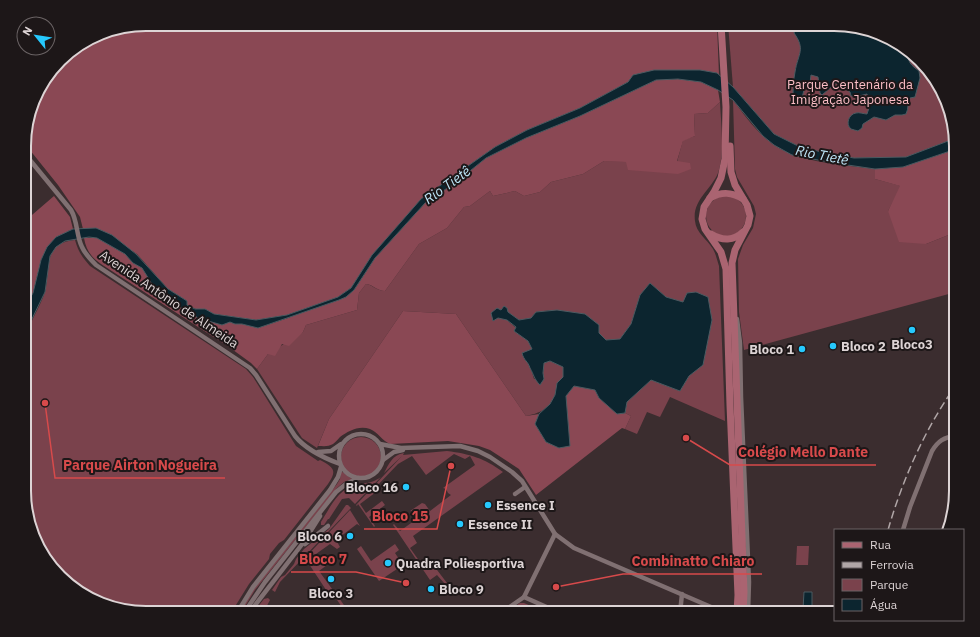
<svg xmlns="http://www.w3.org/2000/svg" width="980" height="637" viewBox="0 0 980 637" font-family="'IBM Plex Sans',sans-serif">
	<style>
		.green { fill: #7a424c }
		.forest { fill: #8a4854 }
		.water { fill: #0c252f; stroke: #4b5a61 }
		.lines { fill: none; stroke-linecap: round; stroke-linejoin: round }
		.minor { stroke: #807072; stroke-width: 4.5 }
		.primary { stroke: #aa6471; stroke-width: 7 }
		.rail { stroke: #b0a6a7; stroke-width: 1.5; stroke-dasharray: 8 4; stroke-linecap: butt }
		.poi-dot { fill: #26c9fe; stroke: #1d1718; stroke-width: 1.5 }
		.labels { text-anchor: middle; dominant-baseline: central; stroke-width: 4; stroke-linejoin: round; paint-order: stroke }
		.park-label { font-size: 13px; fill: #fdbfc7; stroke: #1d1718 }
		.street-label { font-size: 13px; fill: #ddd4d5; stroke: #1d1718 }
		.poi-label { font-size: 13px; font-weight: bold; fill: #ddd4d5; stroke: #1d1718; text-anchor: start }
		.water-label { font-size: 14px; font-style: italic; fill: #bee6f8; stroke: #1d1718 }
		.rim { fill: none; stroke: #ddd4d5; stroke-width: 2 }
		.leader { fill: none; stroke: #d74a4b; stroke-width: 1.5 }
		.callout-dot { fill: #d74a4b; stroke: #1d1718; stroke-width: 1.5 }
		.callout-label { font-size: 14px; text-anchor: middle; font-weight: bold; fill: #d74a4b; stroke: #1d1718; stroke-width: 4; stroke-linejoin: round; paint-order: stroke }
	</style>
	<rect width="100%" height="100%" fill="#3b2d2f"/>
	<g class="green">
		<path d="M728 24H834L873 30 902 45 940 85 956 138 906 157 854 158 821 152 796 145 774 134 733 87Z"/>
		<path d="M733 100C745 116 758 134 774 145 801 163 844 165 875 169V179L901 186 888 211 926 244 956 232V292L744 350 739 312 738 259 743 245 753 228 756 214 754 206 737 177 735 169Z"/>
		<path d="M720 102C721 123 725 153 718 173 711 190 692 200 695 221 696 233 707 239 713 249 716 254 717 260 719 266L725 421 670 397 660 417 647 412 637 434 625 429 631 416 625 413 627 402 651 380 680 391 689 376 702 365 683 303 666 297 650 283 640 295 631 324 620 339 606 341C595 330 573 313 558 311 551 310 543 311 536 312L531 318 519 320 507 312 498 318 507 320 516 328 514 331 528 341 532 349 530 366 534 379H544L543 373 544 363 550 361 563 367V377C558 383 557 387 555 394 550 409 540 413 526 416L456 314 403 311 329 419 317 448 302 438 257 369 268 354 303 332 306 325 357 310 359 293 366 284C373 285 377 291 385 291L419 244 447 228 464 207 470 206 490 191 493 196 515 191 524 196 540 192 551 182 583 174 604 161 677 162 683 140 695 136 694 114 708 113Z"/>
		<circle cx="726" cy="216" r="20"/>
		<path d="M75 240C78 251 82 257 90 266L246 369 253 377 296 446 318 461 320 460C333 467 338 470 328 484L284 540 279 543 270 554 269 559 249 584 231 613H146L107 607 78 592 40 552 25 507V337C30 322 40 307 45 292 51 268 42 243 75 240Z"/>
		<circle cx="361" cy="457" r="20"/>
		<path d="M447 451C470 454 484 458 503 472L413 536 417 543 410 548 425 569 428 570 434 566 447 583 445 584 437 575 430 580 393 525 394 524 400 531 418 518 414 512 410 511 422 503 425 504 430 511 451 495 448 493 446 489 443 488 475 465 470 456 465 459 454 454 426 475 412 456 398 464 374 489 376 492 360 504 366 513 382 501 385 505 369 517 375 526 374 527 358 504 357 506 356 505 402 456 384 473C389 464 392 455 404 453L403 455Z"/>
		<path d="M341 471 352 479 344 482 337 488 255 590 241 613H239L254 589 337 484 340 479Z"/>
		<path d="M381 477 355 504 349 498 342 499 329 519H328L324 525H321V522C329 509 338 490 354 485 366 482 369 485 381 477Z"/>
		<path d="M346 505H348L351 508 280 582 275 592 272 590 281 577 285 575 294 564 296 559 304 549 329 529Z"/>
		<path d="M350 510 360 526 357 524 336 540 340 547 337 549 330 544 309 559 314 566 324 561 327 565 319 571 335 593 341 589 343 592 337 595 348 611 346 613 335 597 332 599 305 558Z"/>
		<path d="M395 544 399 550 395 553 403 565 379 581 357 549 361 546 371 561Z"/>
		<path d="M797 546H809L808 565H796Z"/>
		<path d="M268 598 270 600 263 613H253L264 599Z"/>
		<path d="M520 603H524L547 613H506Z"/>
	</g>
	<g class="forest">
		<path d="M146 24H717L719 75 717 73 628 82 580 108 527 130 495 147 421 199 351 288 338 297 287 315 256 320 214 314 205 309H196L187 305V301L168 289 137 254 126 247 96 228 83 229 80 217 58 185 25 144V130L37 92 59 63 76 48 100 33Z"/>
		<path d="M678 79 701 82 718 90 720 102 708 113 694 114 695 136 683 141 677 161 690 163 691 169 678 174 628 170 626 162 604 161 583 174 551 182 540 192 524 196 515 191 493 196 490 191 470 206 464 207 447 228 419 244 385 291C377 291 374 285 366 284L359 293 357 310 306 325 303 332 289 346 282 344 275 356 268 354 257 369 251 363 229 347 101 264C91 257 86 250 84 238H97L125 254 133 263 143 268 152 284 174 304 185 309 198 318 209 320 230 322 235 324H242L258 328 288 318 354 290 375 258 426 202 455 183 486 158 526 138 580 116 656 80Z"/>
		<path d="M956 149V232L926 244 899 242 888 211 900 186 875 179V169L903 167Z"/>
		<path d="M54 196 70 217 73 229 68 231 41 260 33 293 25 307V221Z"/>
		<path d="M403 311 456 314 526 416 539 414 535 424 546 442 559 448 566 396 574 386 595 390 599 398 617 414 625 413 631 416 625 429 622 428 536 495 519 469 490 450 479 446 448 441 390 444C382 441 378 432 370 429 359 425 348 431 340 437 338 439 336 442 333 444 328 447 323 446 318 446L329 419Z"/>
	</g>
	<g class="water">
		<path d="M797 24H834L873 30 889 38V41C896 46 901 44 908 51 907 62 911 65 919 71L920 78 915 97 910 98C907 103 909 108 906 114L902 115H895L886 120 874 117 863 124 862 128 858 131C856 130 853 130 851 129 845 124 849 114 856 113 859 112 864 114 867 114L869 108 867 94 859 96H851L850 92 836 83 822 95 820 93 818 77 811 75 810 83 804 90 802 98 799 102 793 100C793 91 793 81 795 72 798 53 806 50 794 33Z"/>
		<path d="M654 70H700L717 73 733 87 774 134 796 145 821 152 854 158 906 157 956 138V149L903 167 875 169 834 163 792 155 774 145 763 136 733 100 718 90 701 82 678 79 656 80 580 116 526 138 486 158 455 183 426 202 375 258 354 290 346 297 339 300 258 328 242 324H235L230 322 222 325 198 318 185 309 174 304 152 284 142 268 133 263 125 254 97 238 89 237 65 241 56 247 50 256 45 292 30 323 25 337V307L33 293 41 260 47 247 56 237 73 229 96 228 112 235 136 254 168 289 187 301V305L195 309H205L214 314 256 320 287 315 338 297 351 288 372 255 421 199 495 147 527 130 580 108 628 82 633 75Z"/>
		<path d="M650 283 666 297 683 302 687 293 696 292 708 297 712 320 703 365 689 376 680 391 651 380 627 402 625 413 617 414 599 398 595 390 574 386 566 396 570 446 559 448 546 442 535 424 539 414 550 404 555 395 557 383 563 377V367L550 361 544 363 543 373 544 379 540 385C534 379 534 375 530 368 528 361 524 361 522 353L532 349 528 341 514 331 516 327 507 320 498 318 493 321 491 313 497 308 501 310 504 306 507 308 508 312 519 320 531 318 536 312 557 310 585 314 599 325V333L606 340 620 339 631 324 640 295Z"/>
		<path d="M804 592H812V609H803Z"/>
	</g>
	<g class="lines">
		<g class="minor">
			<path d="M25 154 71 210C78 222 76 235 82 247 85 254 91 260 96 265L250 368 256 375 295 436C306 450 324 458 340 464"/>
			<path d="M737 319 740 343 741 397 749 582 748 613"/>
			<circle cx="361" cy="456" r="22"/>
			<path d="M380 444 401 448 460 446 478 451 490 457 512 472 522 481 555 534 574 548 725 613"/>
			<path d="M318 452 331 451 341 444"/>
			<path d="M383 460 394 452 403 450"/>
			<path d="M515 494 525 487"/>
			<path d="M903 530 910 507 932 451C938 441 944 437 956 436"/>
			<path d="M305 544 328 526"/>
			<path d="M524 597 555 534"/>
			<path d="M237 613 253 587 330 490 338 477 341 467"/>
			<path d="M244 613 265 582 336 492 346 484 358 478"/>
			<path d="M249 613 303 543 320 516"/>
			<path d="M501 613 524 597 560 613"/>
			<path d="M680 613 682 594"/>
		</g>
		<g class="primary">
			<path d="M721 24 726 107 725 159 721 178 714 192 704 207 702 219 705 229 721 252 726 269 730 405 738 595 737 613"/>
			<path d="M730 146 731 172 735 185 747 205 750 216 748 225 735 250 732 263 744 592 743 613"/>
			<path d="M710 198C722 191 732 192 743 199"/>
			<path d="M711 234C722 241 734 241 743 232"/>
		</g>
		<path class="rail" d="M888 530C903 478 925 429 956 385"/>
	</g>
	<g class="poi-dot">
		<circle cx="912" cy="330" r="4"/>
		<circle cx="833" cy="346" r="4"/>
		<circle cx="802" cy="349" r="4"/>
		<circle cx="406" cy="487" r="4"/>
		<circle cx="488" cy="505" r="4"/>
		<circle cx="460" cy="524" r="4"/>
		<circle cx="350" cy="536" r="4"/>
		<circle cx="388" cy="563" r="4"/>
		<circle cx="331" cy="579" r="4"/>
		<circle cx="431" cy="589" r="4"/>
	</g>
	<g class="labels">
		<g class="park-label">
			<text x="850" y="84">Parque Centenário da<tspan x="850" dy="15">Imigração Japonesa</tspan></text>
		</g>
		<g class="street-label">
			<text transform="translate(169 299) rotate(34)">Avenida Antônio de Almeida</text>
		</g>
		<g class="poi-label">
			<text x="912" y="344" text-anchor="middle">Bloco3</text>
			<text x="841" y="346">Bloco 2</text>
			<text x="794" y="349" text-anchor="end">Bloco 1</text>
			<text x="398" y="487" text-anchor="end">Bloco 16</text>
			<text x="496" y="505">Essence I</text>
			<text x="468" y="524">Essence II</text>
			<text x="342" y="536" text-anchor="end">Bloco 6</text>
			<text x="396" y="563">Quadra Poliesportiva</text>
			<text x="439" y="589">Bloco 9</text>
			<text x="331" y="593" text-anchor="middle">Bloco 3</text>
		</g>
		<g class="water-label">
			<text transform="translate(822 155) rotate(11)">Rio Tietê</text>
			<text transform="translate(447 185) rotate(-36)">Rio Tietê</text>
		</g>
	</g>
	<path d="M0 0H980V637H0ZM146 31H834A115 115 0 0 1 949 146V491A115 115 0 0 1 834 606H146A115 115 0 0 1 31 491V146A115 115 0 0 1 146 31Z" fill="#1d1718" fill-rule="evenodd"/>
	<path class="rim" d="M146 31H834A115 115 0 0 1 949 146V491A115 115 0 0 1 834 606H146A115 115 0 0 1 31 491V146A115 115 0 0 1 146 31Z"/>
	<path class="leader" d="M686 438L730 465H876M45 403L55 478H225M451 466L437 529H364M406 583L356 572H291M556 587L623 574H762"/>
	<g class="callout-dot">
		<circle cx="686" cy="438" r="4"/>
		<circle cx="45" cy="403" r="4"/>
		<circle cx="451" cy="466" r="4"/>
		<circle cx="406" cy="583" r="4"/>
		<circle cx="556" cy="587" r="4"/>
	</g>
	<g class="callout-label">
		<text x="803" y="457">Colégio Mello Dante</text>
		<text x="140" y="470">Parque Airton Nogueira</text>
		<text x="400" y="521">Bloco 15</text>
		<text x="323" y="564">Bloco 7</text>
		<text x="693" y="566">Combinatto Chiaro</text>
	</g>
	<rect x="834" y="529" width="130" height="92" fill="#1d1718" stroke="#6a6364"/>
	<rect x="842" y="542" width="20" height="6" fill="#aa6471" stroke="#6a6364"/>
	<text x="870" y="549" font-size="12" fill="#ddd4d5">Rua</text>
	<rect x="842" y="562" width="20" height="6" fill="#b0a6a7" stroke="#6a6364"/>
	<text x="870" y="569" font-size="12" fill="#ddd4d5">Ferrovia</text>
	<rect x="842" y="579" width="20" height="12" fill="#7a424c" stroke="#6a6364"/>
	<text x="870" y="589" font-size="12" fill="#ddd4d5">Parque</text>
	<rect x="842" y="599" width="20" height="12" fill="#0c252f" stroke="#6a6364"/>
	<text x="870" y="609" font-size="12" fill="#ddd4d5">Água</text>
	<g transform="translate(36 36) rotate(300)"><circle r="19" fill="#1d1718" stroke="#6a6364"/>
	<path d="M0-3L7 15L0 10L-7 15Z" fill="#26c9fe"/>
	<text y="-6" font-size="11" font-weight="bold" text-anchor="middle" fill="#ddd4d5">N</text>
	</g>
</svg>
